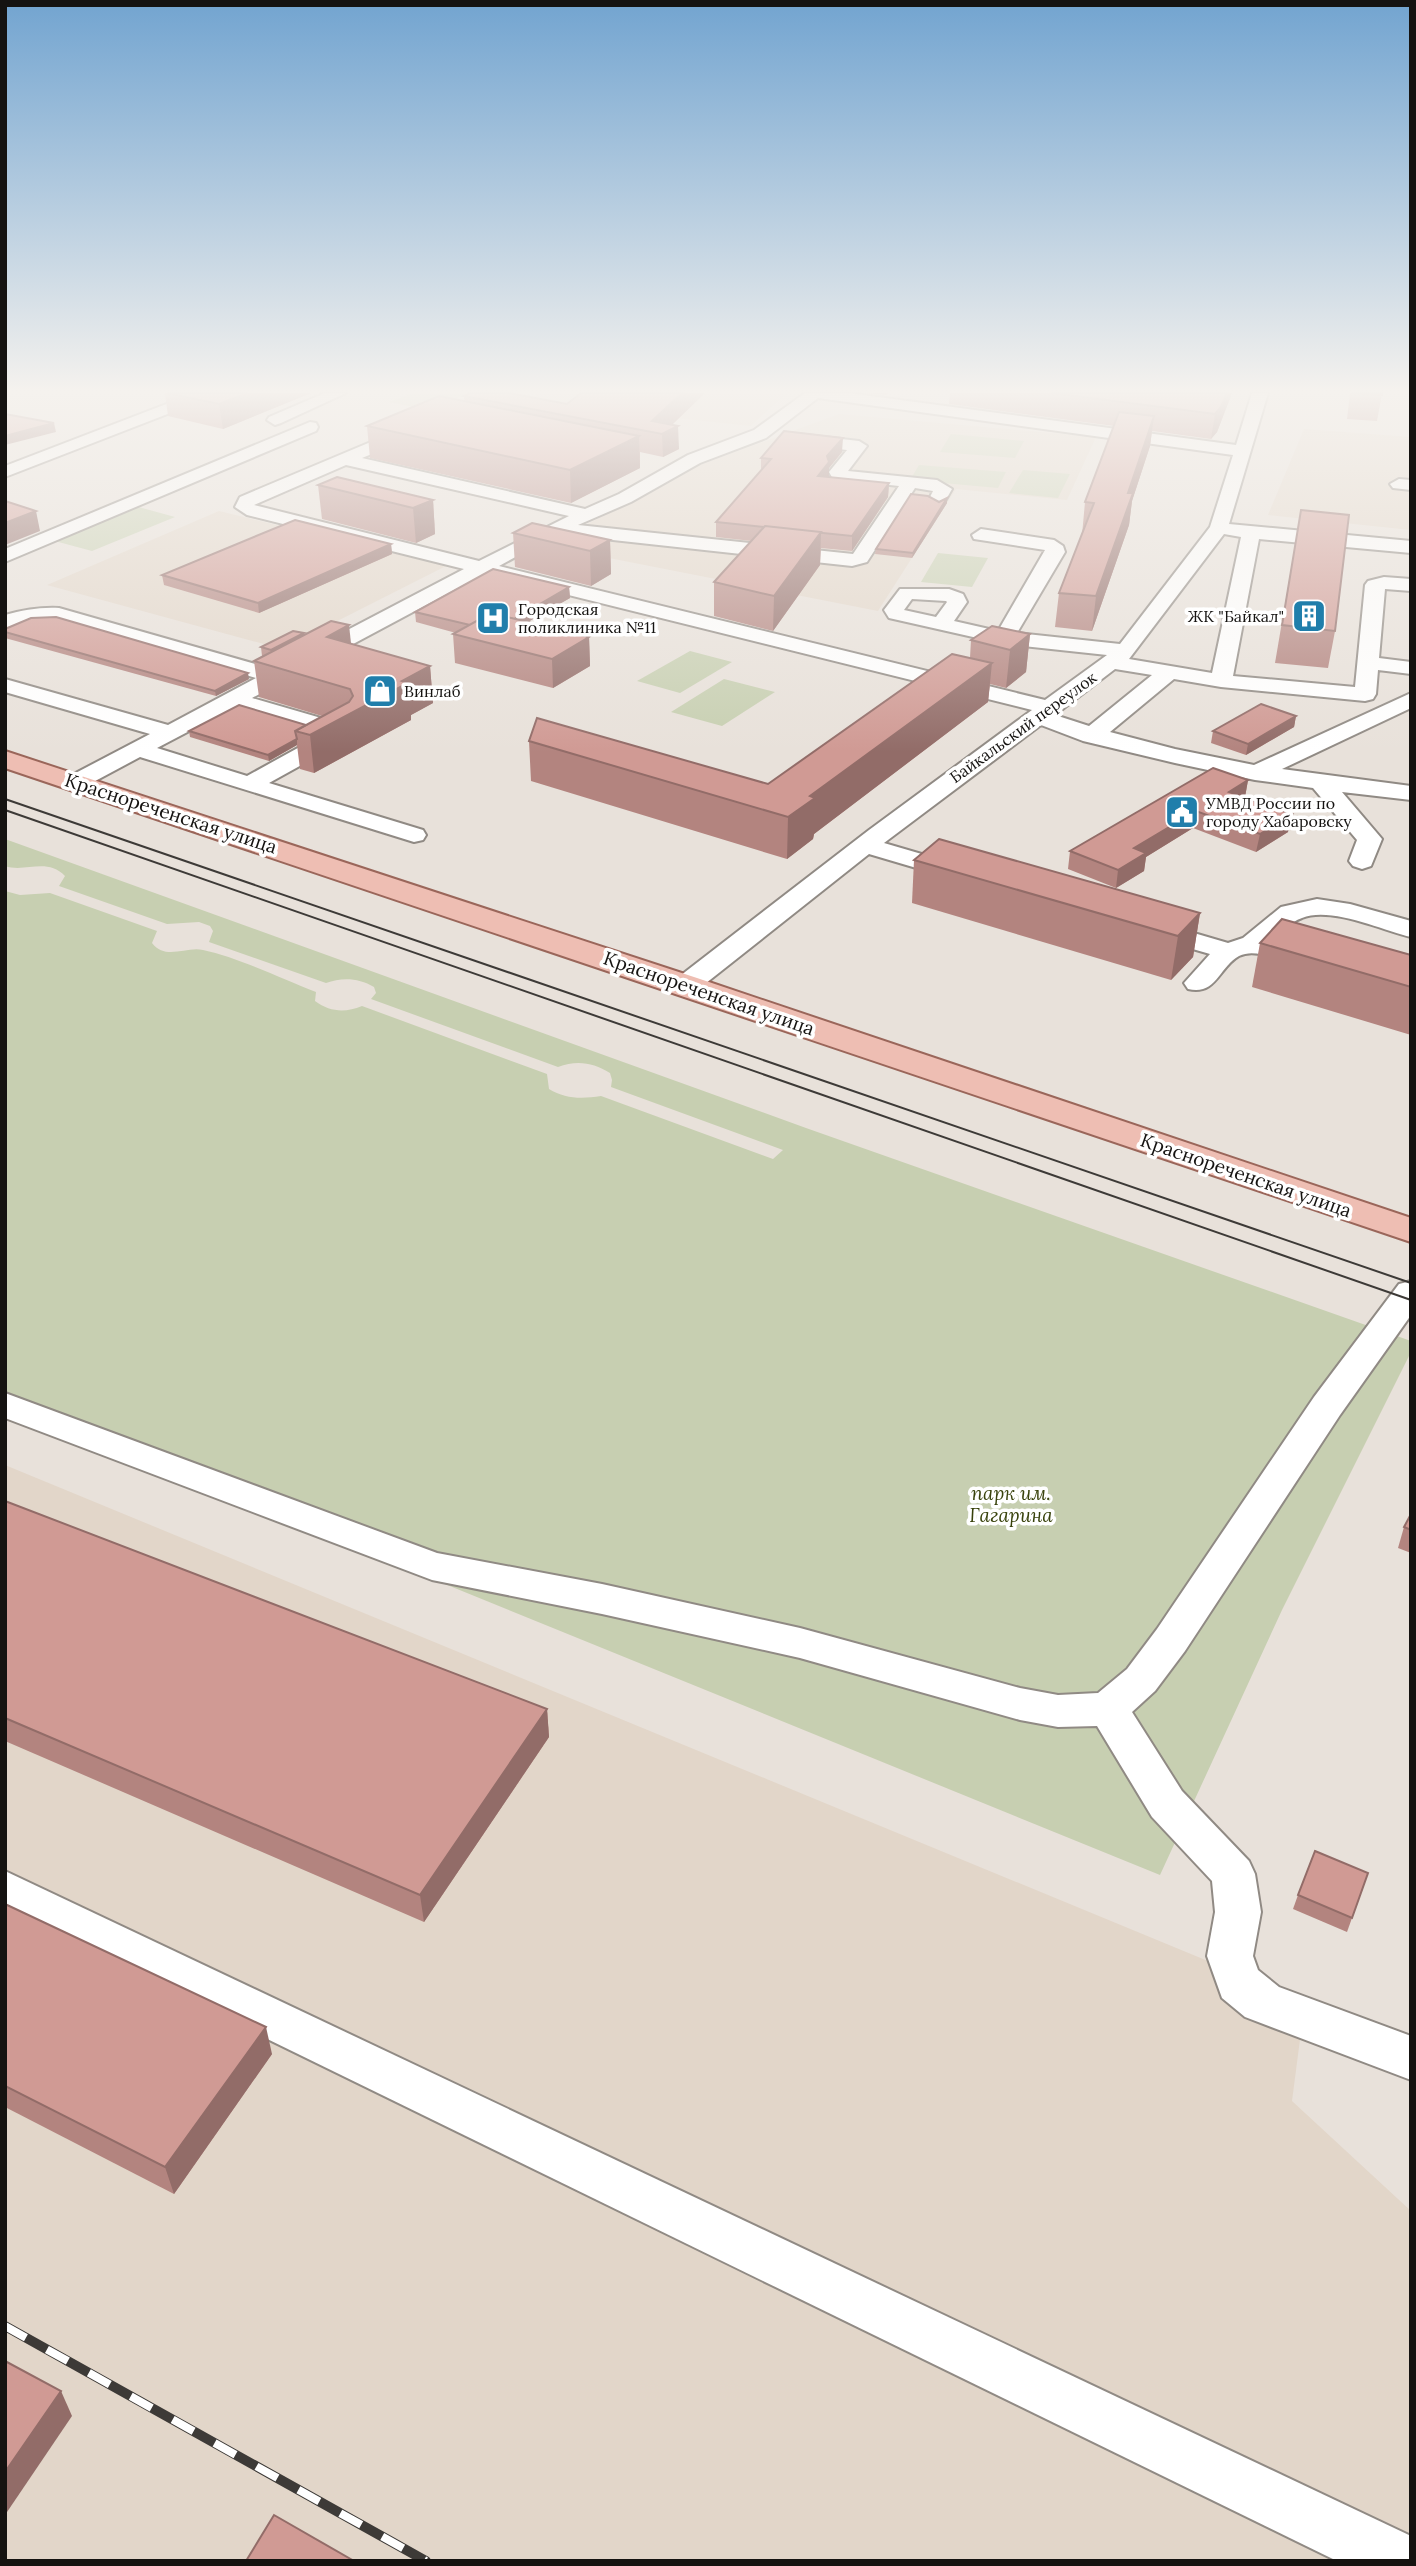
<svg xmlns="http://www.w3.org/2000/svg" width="1416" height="2566" viewBox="0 0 1416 2566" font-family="Lora,serif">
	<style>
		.built { fill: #e2d6c9 }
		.green { fill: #c7cfb1 }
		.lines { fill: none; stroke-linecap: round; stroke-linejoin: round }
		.minor-casing { stroke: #908a84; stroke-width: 4 }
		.major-casing { stroke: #9a665a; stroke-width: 4 }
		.minor { fill: #fff; fill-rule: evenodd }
		.major { fill: #eebeb3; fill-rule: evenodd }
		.tram { stroke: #3d3a37; stroke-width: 2 }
		.rail-casing { stroke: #3d3a37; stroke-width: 10 }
		.rail { stroke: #fff; stroke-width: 8; stroke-dasharray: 24; stroke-linecap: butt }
		.wall { fill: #b3847f }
		.shaded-wall { fill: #926c68 }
		.building { fill: #d09a94; stroke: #926c68; stroke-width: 2 }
		.labels { text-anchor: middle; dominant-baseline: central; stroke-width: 7; stroke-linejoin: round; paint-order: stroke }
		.far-poi-label { font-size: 16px; fill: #151311; stroke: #fff; text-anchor: start }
		.far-street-label { font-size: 16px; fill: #151311; stroke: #fff }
		.street-label { font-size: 19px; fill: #151311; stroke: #fff }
		.park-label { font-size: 19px; font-style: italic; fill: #38420b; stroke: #fff }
	</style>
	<rect width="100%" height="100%" fill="#e8e1da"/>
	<g class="built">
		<path d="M538 393H786L751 426 524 402Z"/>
		<path d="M839 414 1096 437 1067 500 956 489 878 611 543 545 635 501 697 466Z"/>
		<path d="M1304 429 1411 437V530L1268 515Z"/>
		<path d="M219 511 446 566 282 649 47 585Z"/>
		<path d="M5 1465 1305 2001 1292 2101 1411 2211V2561H5Z"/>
	</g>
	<g class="green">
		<path d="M413 393H470L428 410 389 402Z"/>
		<path d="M951 434 1024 441 1015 458 940 452Z"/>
		<path d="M919 465 1006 472 998 488 910 480Z"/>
		<path d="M1023 470 1070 474 1058 498 1009 493Z"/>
		<path d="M135 506 175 517 92 551 51 540Z"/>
		<path d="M938 553 988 558 972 587 921 582Z"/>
		<path d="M690 651 732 662 680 693 637 681Z"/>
		<path d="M724 679 775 692 722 726 671 712Z"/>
		<path d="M5 839 806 1128 1411 1341V1352L1282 1610 1160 1875 5 1405V891L20 895 50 893 157 931 152 943C166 961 186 946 203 950 237 957 282 979 316 992L315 1001C330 1012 345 1013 362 1006L547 1074 549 1089C565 1099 582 1099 601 1096L773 1159 783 1150 611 1087 612 1080 610 1073C593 1062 576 1060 558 1067L371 999 376 993 374 987C359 978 342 977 326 983L209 942 213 931 210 926 199 922 167 924 59 886 65 876C47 857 25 873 5 866Z"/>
	</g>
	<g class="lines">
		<g class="minor-casing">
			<g id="minor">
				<path d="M195 393H216L214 396 5 477V466Z"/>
				<path d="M325 393H346L281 423 275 425 267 420 269 417Z"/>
				<path d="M805 393H848L1236 445 1252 393H1268L1229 524 1411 541V553L1259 539 1233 676 1355 687 1365 585 1368 581 1384 577 1411 579V591L1385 589 1379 658 1411 662V674L1378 670 1376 694 1373 699 1365 701 1221 687 1174 679 1110 732 1175 749 1254 765 1411 693V708L1282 769 1411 786V800L1342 792 1382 839 1371 866 1362 869 1353 866 1349 861 1357 840 1313 788 1255 780 1175 763 1083 741 1041 725 884 843 966 867 970 872 966 877 957 880 869 854 696 991 686 993 676 991 672 985 676 979 869 830 1032 710 484 574 252 698 352 727 355 732 352 737 269 783 423 830 426 835 423 840 414 842 140 757 84 787H68L64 782 68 777 150 734 5 692V679L168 725 256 678 58 620 32 621 5 628V615C23 610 40 607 59 608L273 669 464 569 247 515 235 507 240 497 404 428 410 427 418 432 416 436 362 458 585 509 619 494 688 455 754 430ZM818 398 1233 455 1210 527 1120 644 1017 633 1065 552 1063 546 1054 540 981 529 972 535 974 539 1045 550 998 631 954 621 967 602 963 594 949 589H900L884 610 889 618 1004 644 1107 655 1045 700 499 566 558 534 852 566 867 562 915 488 933 491 929 499 938 504 944 503 952 489 937 480 848 471 867 446 859 441 797 434 789 439 797 444 847 450 829 472 833 479 899 486 853 554 578 525 631 502 700 463 766 438ZM346 465 569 516 479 561 254 505ZM1224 534 1241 537 1212 673 1129 659ZM912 599 946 601 947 602 936 617 904 610ZM1115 669 1152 675 1089 726 1055 715ZM235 707 325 733 247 776 157 748Z"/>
				<path d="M310 422 316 423 318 427 316 431 5 562V549Z"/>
				<path d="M1399 479 1411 480V490L1393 488 1390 484Z"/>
				<path d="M1317 899 1350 904 1411 921V937C1382 930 1330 906 1302 918 1290 922 1280 933 1271 941L1313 953 1316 959 1313 965C1288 971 1262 945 1239 956 1219 967 1216 996 1188 989L1184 983 1210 954 1144 935 1140 929 1144 923 1153 921 1228 943 1243 938 1281 907Z"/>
				<path d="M1411 1281V1315L1340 1415 1185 1651 1155 1691 1132 1712 1182 1791 1249 1861 1255 1874 1261 1912 1253 1956 1258 1970 1279 1987 1411 2036V2080L1245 2017 1222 1998 1207 1956 1215 1912 1212 1881 1152 1817 1097 1726 1058 1727 1020 1720 800 1658 602 1614 432 1580 5 1418V1393L437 1553 602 1584 800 1628 1020 1688 1058 1695 1098 1693 1127 1669 1157 1629 1314 1397 1399 1284Z"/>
				<path d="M5 1871 1411 2536V2561H1337L5 1911Z"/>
			</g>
		</g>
		<g class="major-casing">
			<path id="major" d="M5 751 697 978 1411 1218V1242L5 768Z"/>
		</g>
		<use href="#minor" class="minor"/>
		<use href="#major" class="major"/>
		<g class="tram">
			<path d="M5 799 1411 1283"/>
			<path d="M5 810 1411 1300"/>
		</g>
		<g class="rail-casing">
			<path id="rail" d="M5 2326 426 2561"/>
		</g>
		<use href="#rail" class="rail"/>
	</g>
	<g class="wall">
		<path d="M165 393H311L223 429 168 416Z"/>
		<path d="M705 393 672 425 679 449 663 457 640 452V468L571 503 370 458 367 426 464 401V396L567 404Z"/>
		<path d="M865 393H888L886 395Z"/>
		<path d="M950 393H1232L1217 432 1211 439 1152 431 1150 446 1132 501 1129 525 1092 631 1055 627 1059 593 1082 535 1085 502 1114 426 949 404Z"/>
		<path d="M1350 393H1382L1377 421 1347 419Z"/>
		<path d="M842 452 829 468 828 477 889 483 888 497 852 551 821 548 820 565 773 631 714 616V582L752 541 716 537V522L761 471V458Z"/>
		<path d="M318 485 433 500 435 534 416 543 322 519Z"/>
		<path d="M947 498V503L912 558 875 554 876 549 939 502Z"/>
		<path d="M1301 510 1335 631 1328 668 1275 663Z"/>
		<path d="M513 533 610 540 611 574 591 586 515 567Z"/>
		<path d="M391 544 392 554 259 613 164 585 162 575Z"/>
		<path d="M569 587 570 598 527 622 589 637 590 666 553 688 455 663 453 634 456 633 416 622 415 612Z"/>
		<path d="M5 629 249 679 216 696 5 638Z"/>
		<path d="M304 633V635L351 644 430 666 433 703 411 715V720L314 773 300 769 297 745 269 761 190 737 189 731 306 725 322 716 259 697 254 661 262 656 261 647Z"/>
		<path d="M1030 634 1026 672 1006 688 990 684 988 702 814 834 813 839 787 859 531 781 529 741 768 784 970 658 971 640Z"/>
		<path d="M1296 716 1294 727 1246 755 1211 743 1213 731Z"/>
		<path d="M1248 780 1245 797 1288 832 1256 852 1193 828 1146 857 1144 871 1116 888 1068 869 1070 851Z"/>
		<path d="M914 860 1200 913 1193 957 1171 980 912 903Z"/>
		<path d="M1260 943 1411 955V1035L1252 987Z"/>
		<path d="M5 1501 547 1709 549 1737 424 1922 5 1741Z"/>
		<path d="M1411 1514V1553L1398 1548 1404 1527Z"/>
		<path d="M1368 1873 1347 1932 1293 1909 1298 1895Z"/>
		<path d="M5 1904 272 2054 174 2194 5 2107Z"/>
	</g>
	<g class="shaded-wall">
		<path d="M248 393H311L223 429 219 404Z"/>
		<path d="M682 393H705L662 434 652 421Z"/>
		<path d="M1227 393H1232L1217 432 1211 439 1215 414Z"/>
		<path d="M1154 416 1150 446 1132 501 1129 525 1092 631 1096 596 1128 493Z"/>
		<path d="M54 423 56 432 5 445V436Z"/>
		<path d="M678 426 679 449 663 457 662 434Z"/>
		<path d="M639 436 640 468 571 503 570 470Z"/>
		<path d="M843 438 842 452 829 468V477L818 476 827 456Z"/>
		<path d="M889 483 888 497 852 551V536Z"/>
		<path d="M947 498V503L912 558 913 553Z"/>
		<path d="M433 500 435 534 416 543 413 508Z"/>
		<path d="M36 511 40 531 5 545V523Z"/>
		<path d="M821 532 820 565 773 631 774 596Z"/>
		<path d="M610 540 611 574 591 586 590 551Z"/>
		<path d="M391 544 392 554 259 613 258 603Z"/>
		<path d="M569 587 570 598 493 642 492 631Z"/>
		<path d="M349 625 353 661 327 637Z"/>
		<path d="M304 633 305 649 273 666 271 650Z"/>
		<path d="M1030 634 1026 672 1006 688 1010 650Z"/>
		<path d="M589 637 590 666 553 688 552 659Z"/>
		<path d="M992 663 988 702 814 834 813 839 787 859 788 817 810 796Z"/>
		<path d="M430 666 433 703 411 715V720L314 773 310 735Z"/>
		<path d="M248 673 249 679 216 696 215 691Z"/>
		<path d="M1296 716 1294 727 1246 755 1248 744Z"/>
		<path d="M297 739V745L269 761 268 755Z"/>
		<path d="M1248 780 1245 797 1229 792Z"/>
		<path d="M1196 811 1193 828 1146 857 1144 871 1116 888 1118 870 1134 848Z"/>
		<path d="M1292 814 1288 832 1256 852 1260 834Z"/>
		<path d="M1200 913 1193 957 1171 980 1178 936Z"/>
		<path d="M547 1709 549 1737 424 1922 420 1895Z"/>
		<path d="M266 2027 272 2054 174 2194 165 2167Z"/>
		<path d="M61 2391 72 2416 5 2515V2472Z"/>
	</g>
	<g class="building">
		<path d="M167 393H248L219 404Z"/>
		<path d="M470 393H509L567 404 581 393H682L652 421 678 426 662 434 464 396Z"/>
		<path d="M1052 393H1227L1221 407 1215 414Z"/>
		<path d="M1352 393H1382V395Z"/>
		<path d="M439 396 639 436 570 470 367 426Z"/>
		<path d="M1119 412 1154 416 1128 493H1133L1096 596 1059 593 1094 503 1085 502Z"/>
		<path d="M5 414 54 423 5 436Z"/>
		<path d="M784 431 843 438 827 456 829 462 818 476 889 483 852 536 716 522 771 459 761 458Z"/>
		<path d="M337 477 433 500 413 508 318 485Z"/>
		<path d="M911 494 928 496 939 502 947 498 913 553 876 549Z"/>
		<path d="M5 501 36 511 5 523Z"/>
		<path d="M1301 510 1349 515 1335 631 1282 625Z"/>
		<path d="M295 520 391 544 258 603 162 575Z"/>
		<path d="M532 523 610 540 590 551 513 533Z"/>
		<path d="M765 526 821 532 774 596 714 582Z"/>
		<path d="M493 569 569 587 514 619 491 613 470 625 415 612Z"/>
		<path d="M491 613 589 637 552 659 453 634Z"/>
		<path d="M56 617 248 673 215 691 5 632V629L31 618Z"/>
		<path d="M331 621 349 625 327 637 430 666 402 681 408 683 310 735 295 731 349 702 353 696 350 689 254 661Z"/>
		<path d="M992 626 1030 634 1010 650 971 640Z"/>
		<path d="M293 631 304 633 271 650 261 647Z"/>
		<path d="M952 654 992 663 810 796 815 798 788 817 529 741 537 718 768 784Z"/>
		<path d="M1261 704 1296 716 1248 744 1213 731Z"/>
		<path d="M239 705 306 725 295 731 297 739 268 755 189 731Z"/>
		<path d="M1213 768 1248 780 1229 792 1292 814 1260 834 1196 811 1134 848 1146 853 1118 870 1070 851Z"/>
		<path d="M939 839 1200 913 1178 936 914 860Z"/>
		<path d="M1282 919 1411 955V987L1260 943Z"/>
		<path d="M5 1501 547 1709 420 1895 5 1718Z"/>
		<path d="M1411 1514V1530L1404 1527Z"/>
		<path d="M1315 1851 1368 1873 1352 1918 1298 1895Z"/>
		<path d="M5 1904 266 2027 165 2167 5 2086Z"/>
		<path d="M5 2361 61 2391 5 2472Z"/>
		<path d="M274 2515 354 2561H246Z"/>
	</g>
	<linearGradient id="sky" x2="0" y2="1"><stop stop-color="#72a4d0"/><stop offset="0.52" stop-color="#f5f2ee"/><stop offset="1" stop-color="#f5f2ee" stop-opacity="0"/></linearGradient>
	<rect width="1416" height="752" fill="url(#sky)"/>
	<defs>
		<g id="building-square" transform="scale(1.75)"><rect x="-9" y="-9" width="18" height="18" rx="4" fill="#207eab" stroke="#fff"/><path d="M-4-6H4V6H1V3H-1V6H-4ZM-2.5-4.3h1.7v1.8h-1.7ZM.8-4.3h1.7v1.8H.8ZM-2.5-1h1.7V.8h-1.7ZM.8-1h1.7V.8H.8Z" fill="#fff"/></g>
		<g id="hospital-square" transform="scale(1.75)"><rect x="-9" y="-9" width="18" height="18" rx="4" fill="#207eab" stroke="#fff"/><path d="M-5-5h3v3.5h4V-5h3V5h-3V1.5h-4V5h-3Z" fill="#fff"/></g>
		<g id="shop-square" transform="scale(1.75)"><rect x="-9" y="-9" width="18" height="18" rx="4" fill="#207eab" stroke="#fff"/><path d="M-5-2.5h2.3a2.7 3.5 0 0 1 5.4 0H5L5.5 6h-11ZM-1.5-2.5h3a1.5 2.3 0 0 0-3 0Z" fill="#fff"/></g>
		<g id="civic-square" transform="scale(1.75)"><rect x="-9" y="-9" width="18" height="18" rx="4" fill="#207eab" stroke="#fff"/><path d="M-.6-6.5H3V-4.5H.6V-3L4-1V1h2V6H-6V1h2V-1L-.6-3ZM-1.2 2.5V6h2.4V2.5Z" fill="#fff"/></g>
	</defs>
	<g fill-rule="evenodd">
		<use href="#building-square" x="1309" y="616"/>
		<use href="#hospital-square" x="493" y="618"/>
		<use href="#shop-square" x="380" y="691"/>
		<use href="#civic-square" x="1182" y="812"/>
	</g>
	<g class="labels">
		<g class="far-poi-label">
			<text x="518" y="609">Городская<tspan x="518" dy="18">поликлиника №11</tspan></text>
			<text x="1284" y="616" text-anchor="end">ЖК "Байкал"</text>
			<text x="404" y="691">Винлаб</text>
			<text x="1206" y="803">УМВД России по<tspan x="1206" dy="18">городу Хабаровску</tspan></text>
		</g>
		<g class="far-street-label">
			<text transform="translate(1023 727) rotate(-36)">Байкальский переулок</text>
		</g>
		<g class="street-label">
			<text transform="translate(171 813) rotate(18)">Краснореченская улица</text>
			<text transform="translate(709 993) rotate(19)">Краснореченская улица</text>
			<text transform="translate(1246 1175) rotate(19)">Краснореченская улица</text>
		</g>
		<g class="park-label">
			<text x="1011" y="1493">парк им.<tspan x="1011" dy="22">Гагарина</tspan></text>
		</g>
	</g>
	<rect width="1416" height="2566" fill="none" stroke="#151311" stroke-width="14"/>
</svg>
